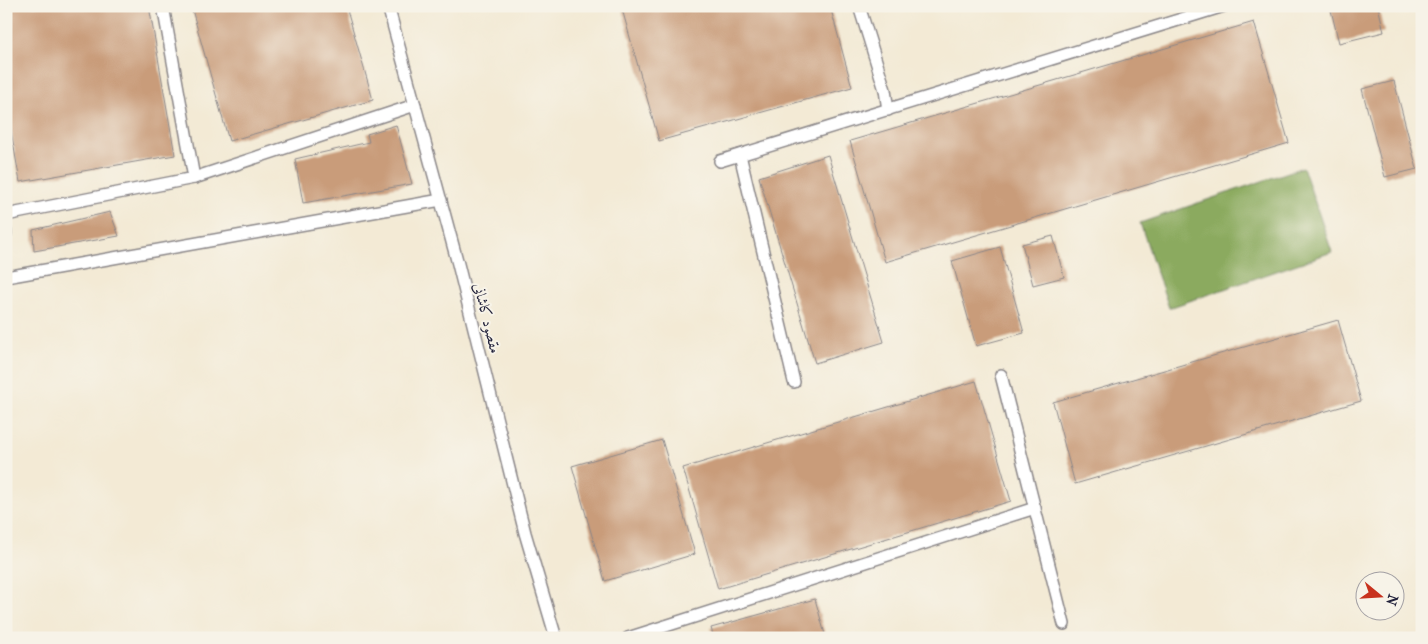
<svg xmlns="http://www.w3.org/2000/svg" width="1428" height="644" viewBox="0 0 1428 644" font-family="'IM FELL French Canon',Amiri,serif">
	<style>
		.forest { fill: #8baa5e; stroke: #56664c }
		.building { fill: #c99c7a }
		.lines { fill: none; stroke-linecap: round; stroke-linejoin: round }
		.lane-casing { stroke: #8a8688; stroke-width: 14 }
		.lane { stroke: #fff; stroke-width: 11 }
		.labels { text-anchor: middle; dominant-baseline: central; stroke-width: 4; stroke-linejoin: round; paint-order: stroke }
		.street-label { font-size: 15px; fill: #22223b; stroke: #f7f3e8 }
	</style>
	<rect width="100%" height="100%" fill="#f7f3e8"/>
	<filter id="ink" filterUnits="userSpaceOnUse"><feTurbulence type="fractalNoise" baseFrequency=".02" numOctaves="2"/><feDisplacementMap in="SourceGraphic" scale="10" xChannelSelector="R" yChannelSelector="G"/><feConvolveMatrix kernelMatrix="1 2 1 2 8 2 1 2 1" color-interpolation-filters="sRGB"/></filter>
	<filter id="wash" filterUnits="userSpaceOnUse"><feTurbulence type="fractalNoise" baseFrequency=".0096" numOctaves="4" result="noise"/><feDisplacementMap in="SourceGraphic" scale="20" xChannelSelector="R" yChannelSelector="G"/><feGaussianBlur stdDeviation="1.12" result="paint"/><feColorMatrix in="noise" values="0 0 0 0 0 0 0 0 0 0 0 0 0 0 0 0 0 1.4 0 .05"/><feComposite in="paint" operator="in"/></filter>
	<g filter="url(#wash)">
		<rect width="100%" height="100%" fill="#f3ead5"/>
		<path class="forest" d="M1303 167 1332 252 1169 308 1140 223Z"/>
		<g id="blocks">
			<g class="building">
				<path d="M6 6H149L175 155 20 182 6 102Z"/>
				<path d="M191 6H346L373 100 229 141Z"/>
				<path d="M632 6H830L852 87 659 141 622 9Z"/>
				<path d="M1330 6H1378L1384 32 1339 43Z"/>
				<path d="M1254 22 1289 143 885 262 850 141Z"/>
				<path d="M1394 81 1417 169 1385 177 1362 89Z"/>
				<path d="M396 125 412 184 303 203 295 159 369 142 367 134Z"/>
				<path d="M828 155 884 342 815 363 759 177Z"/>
				<path d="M110 212 119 236 34 251 33 230Z"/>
				<path d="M1053 236 1064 277 1033 285 1022 244Z"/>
				<path d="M1000 247 1024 333 976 346 952 261Z"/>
				<path d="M1338 320 1361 401 1075 484 1053 402Z"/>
				<path d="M976 381 1011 501 718 589 683 468Z"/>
				<path d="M662 440 695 554 605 581 572 466Z"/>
				<path d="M815 599 826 638H714L711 628Z"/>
			</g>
		</g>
	</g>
	<g filter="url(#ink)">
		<use href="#blocks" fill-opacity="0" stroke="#8a8688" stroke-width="1"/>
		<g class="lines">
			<g class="lane-casing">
				<g id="lane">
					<path d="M163 6 194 178"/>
					<path d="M388 6 458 264 525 533 556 638"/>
					<path d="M859 6 885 90 888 110"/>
					<path d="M740 155 794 382"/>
					<path d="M720 161 1224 6"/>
					<path d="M6 215 194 178 415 105"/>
					<path d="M6 232V233"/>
					<path d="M6 277 441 200"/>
					<path d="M1001 375 1064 624"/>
					<path d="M628 638 1035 508"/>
				</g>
			</g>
			<use href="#lane" class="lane"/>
		</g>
	</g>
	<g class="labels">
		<g class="street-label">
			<text transform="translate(487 318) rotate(76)">مقصود کاشانی</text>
		</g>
	</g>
	<rect width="1428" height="644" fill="none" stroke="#f7f3e8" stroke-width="25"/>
	<g transform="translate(1380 596) rotate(108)"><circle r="24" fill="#f7f3e8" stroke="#a29fa3"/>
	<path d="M0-4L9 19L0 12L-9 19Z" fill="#c8321e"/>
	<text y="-8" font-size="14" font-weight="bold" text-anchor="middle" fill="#22223b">N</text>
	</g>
</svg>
